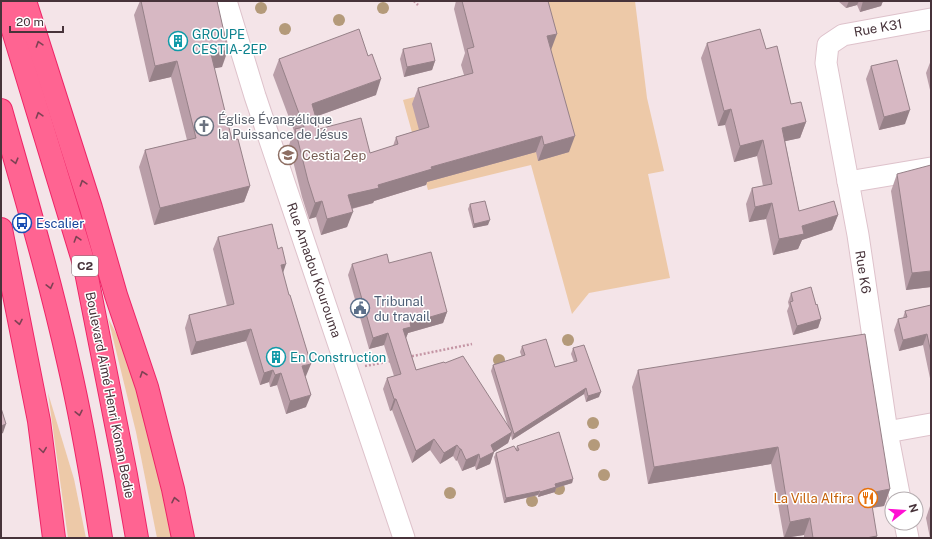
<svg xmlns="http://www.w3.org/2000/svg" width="932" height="539" viewBox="0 0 932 539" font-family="'Public Sans',sans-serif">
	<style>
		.green { fill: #edc9a8 }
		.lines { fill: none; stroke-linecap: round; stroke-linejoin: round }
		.minor-casing { stroke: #dec2cb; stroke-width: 23 }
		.motorway-casing { stroke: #ee2467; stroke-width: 24 }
		.path { stroke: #c495a4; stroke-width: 2.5; stroke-dasharray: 2 2; stroke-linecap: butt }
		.minor { stroke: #fff; stroke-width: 21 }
		.motorway { stroke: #ff6492; stroke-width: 22 }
		.tree { fill: #b49a7a }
		.wall { fill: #b99ea8 }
		.shaded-wall { fill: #968188 }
		.building { fill: #d7b8c3; stroke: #968188 }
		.oneway { stroke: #7e4254 }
		.labels { text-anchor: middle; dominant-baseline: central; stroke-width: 3; stroke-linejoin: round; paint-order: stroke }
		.shield { fill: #fff; stroke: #7e7075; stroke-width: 1 }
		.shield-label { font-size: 12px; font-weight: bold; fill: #47333a }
		.street-label { font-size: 13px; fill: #47333a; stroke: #fff }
		.culture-label { font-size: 13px; fill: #0d838f; stroke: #fff; text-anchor: start }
		.worship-label { font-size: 13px; fill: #5b616d; stroke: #fff; text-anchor: start }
		.education-label { font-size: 13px; fill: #785e54; stroke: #fff; text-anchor: start }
		.transit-label { font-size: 13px; fill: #164399; stroke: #fff; text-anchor: start }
		.service-label { font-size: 13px; fill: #4e5e75; stroke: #fff; text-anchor: start }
		.food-label { font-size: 13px; fill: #c56008; stroke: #fff; text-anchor: end }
	</style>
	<rect width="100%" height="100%" fill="#f4e4e8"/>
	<g class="green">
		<path d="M541 1H635L647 98 664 171 648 174 670 278 589 293 572 314 531 165 428 190 403 100 548 63Z"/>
		<path d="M108 318 131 361 160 472 173 538H157L136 432Z"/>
		<path d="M48 393 74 479 86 538H68Z"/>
	</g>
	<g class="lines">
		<g class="minor-casing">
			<g id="minor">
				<path d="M226 1 255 96 404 538"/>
				<path d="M848 182 931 168"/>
				<path d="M887 432 931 424"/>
				<path d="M900 499 887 432 858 235 826 63 828 45 843 35 931 19"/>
				<path d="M905 523 908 538"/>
			</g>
		</g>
		<g class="motorway-casing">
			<g id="motorway">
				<path d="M4 1 85 267 126 475 137 538"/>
				<path d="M25 1 91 208 116 295 147 387 173 489 183 538"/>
				<path d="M1 110C25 195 50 279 69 365 82 422 92 480 101 538"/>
				<path d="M1 229 39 421 54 538"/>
			</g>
		</g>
		<g class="path">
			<path d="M414 1 418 5"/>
			<path d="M408 357 472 344"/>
			<path d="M365 366 392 361"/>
		</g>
		<use href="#minor" class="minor"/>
		<use href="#motorway" class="motorway"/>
	</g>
	<g class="tree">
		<circle cx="261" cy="8" r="6"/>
		<circle cx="383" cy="8" r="6"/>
		<circle cx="339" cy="20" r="6"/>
		<circle cx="285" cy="29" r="6"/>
		<circle cx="568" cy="340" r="6"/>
		<circle cx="499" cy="360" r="6"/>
		<circle cx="593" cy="423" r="6"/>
		<circle cx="594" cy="445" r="6"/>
		<circle cx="604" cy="475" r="6"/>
		<circle cx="559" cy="489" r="6"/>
		<circle cx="450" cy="493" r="6"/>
		<circle cx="532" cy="501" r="6"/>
	</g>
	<g class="wall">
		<path d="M140 1H217L222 67 214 68 232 140 250 186 244 202 154 225 139 167 145 150 187 140 171 77 149 82 134 15Z"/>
		<path d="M456 1H548L551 50 569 152 538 161 536 152 427 182 426 185 374 201 373 203 352 209 347 227 321 235 316 217 309 219 302 197 289 145 294 131 273 75 279 59 376 95 315 117 319 129 370 153 393 146 396 137 419 130 412 104 418 88 464 75 461 65 465 53 454 9Z"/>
		<path d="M838 1H883L881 6 860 12 857 5 846 8Z"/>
		<path d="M707 43 766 49 791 104 806 122 800 138 785 141 799 211 838 215 832 230 802 240 798 249 773 255 766 219 749 222 746 204 752 188 763 186 757 156 734 162 725 125 718 126 701 58Z"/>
		<path d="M403 49 435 61 432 70 404 77 400 59Z"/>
		<path d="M931 60V94L926 73Z"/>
		<path d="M871 66 905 124 879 130 866 79Z"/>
		<path d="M897 174 931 287 906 290 891 191Z"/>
		<path d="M470 204 488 225 473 228 468 209Z"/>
		<path d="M218 237 283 273 306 376 305 377 306 407 286 414 277 385 270 387 269 382 260 385 246 341 191 355 185 328 189 315 227 306 213 249Z"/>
		<path d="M389 263 447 312 443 323 408 333 406 338 416 370 445 363 508 426 491 371 493 365 522 357 520 352 522 346 555 367 574 362 571 354 573 348 599 397 586 402 584 394 512 440 511 435 508 443 494 452 490 464 476 470 475 466 462 471 457 460 456 461 453 456 440 464 430 450 412 463 392 410 390 411 383 389 387 378 394 376 384 345 369 349 348 275 352 264Z"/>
		<path d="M791 293 816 305 821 319 818 328 793 335 787 311 789 306 788 302Z"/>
		<path d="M931 305V383L923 345 899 351 894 330 898 319 903 318 905 311Z"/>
		<path d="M638 370 890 489 884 506 872 508 876 538H804V535L784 538 771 464 648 484 632 387Z"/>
		<path d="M517 446 573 479 572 483 556 488 555 492 538 497V495L504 503 494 457 496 453 516 449Z"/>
		<path d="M931 503V538H930L926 518Z"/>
	</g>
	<g class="shaded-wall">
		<path d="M849 1H859L857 5 846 8Z"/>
		<path d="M863 1H883L881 6 860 12Z"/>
		<path d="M557 34 551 50 547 36Z"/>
		<path d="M228 50 222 67 205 70 211 54Z"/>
		<path d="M177 61 171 77 149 82 155 66Z"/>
		<path d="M435 61 432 70 404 77 407 67Z"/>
		<path d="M381 79 376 95 306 120 312 104Z"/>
		<path d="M731 109 725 125 718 126 724 111Z"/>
		<path d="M910 110 905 124 879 130 884 117Z"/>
		<path d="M806 122 800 138 777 143 782 128Z"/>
		<path d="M542 136 536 152 427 182 426 185 374 201 373 203 342 211 348 195 431 167Z"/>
		<path d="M575 136 569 152 538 161 544 145Z"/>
		<path d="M763 140 757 156 734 162 740 146Z"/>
		<path d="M250 186 244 202 154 225 160 208Z"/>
		<path d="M322 201 316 217 309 219 315 203Z"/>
		<path d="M772 203 766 219 749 222 755 207Z"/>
		<path d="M353 212 347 227 321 235 327 219Z"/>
		<path d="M838 215 832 230 802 240 798 249 773 255 779 239 802 226Z"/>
		<path d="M490 220 488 225 473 228 474 224Z"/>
		<path d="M286 264 282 276 281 265Z"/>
		<path d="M931 271V287L906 290 912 273Z"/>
		<path d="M447 312 443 323 408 333 406 338 399 340 403 329 410 323Z"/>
		<path d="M821 319 818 328 793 335 797 326Z"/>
		<path d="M251 329 246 341 191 355 196 342Z"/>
		<path d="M388 333 384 345 369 349 373 338Z"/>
		<path d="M927 334 923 345 899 351 903 340Z"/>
		<path d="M311 364 306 376 298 379 302 366Z"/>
		<path d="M273 370 269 382 260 385 264 373Z"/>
		<path d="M281 373 277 385 270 387 275 375Z"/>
		<path d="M586 388 584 394 512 440 514 434Z"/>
		<path d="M601 392 599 397 586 402 588 396Z"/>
		<path d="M311 395 306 407 286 414 290 401Z"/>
		<path d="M394 399H396L392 410 390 411Z"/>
		<path d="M6 424 3 433 1 434V426Z"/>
		<path d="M512 432 508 443 491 454 494 452 490 464 476 470 480 459 491 445Z"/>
		<path d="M434 439 430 450 412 463 416 451Z"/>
		<path d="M457 445 453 456 440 464 444 453Z"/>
		<path d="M778 447 771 464 648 484 654 467Z"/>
		<path d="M460 449H461L457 460 456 461Z"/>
		<path d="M479 454 475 466 462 471 466 460Z"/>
		<path d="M573 479 572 483 556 488 555 492 538 497 540 492 555 484Z"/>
		<path d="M890 489 884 506 863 509 870 493Z"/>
		<path d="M540 491 538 495 504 503 506 498Z"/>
		<path d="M810 518 804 535 784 538 790 522Z"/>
		<path d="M877 536 876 538H866Z"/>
	</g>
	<g class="building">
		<path d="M141 1H217L228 50 211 54 232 140 238 139 250 186 160 208 145 150 196 138 177 61 155 66Z"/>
		<path d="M462 1H548L557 34 547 36 575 136 544 145 542 136 431 167 432 169 378 185 379 188 348 195 353 212 327 219 322 201 315 203 308 181 295 129 304 127 279 59 359 29 368 56 372 54 381 79 312 104 319 129 361 118 370 153 398 144 396 137 429 127 418 88 473 73 467 49 474 47Z"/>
		<path d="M760 29 766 49 777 46 791 104 801 102 806 122 782 128 799 211 834 201 838 215 802 226 804 234 779 239 772 203 755 207 752 188 772 184 763 140 740 146 731 109 724 111 707 43Z"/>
		<path d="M431 43 435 61 407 67 403 49Z"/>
		<path d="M897 60 910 110 884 117 871 66Z"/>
		<path d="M931 165V271L912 273 897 174Z"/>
		<path d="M485 201 490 220 474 224 470 204Z"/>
		<path d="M272 224 278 249 282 247 286 264 281 265 289 295H290L311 364 302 366 311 395 290 401 281 373 275 375 273 370 264 373 251 329 196 342 189 315 234 304 218 237Z"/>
		<path d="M431 252 447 312 410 323 411 327 403 329 416 370 444 362 445 363 463 356 512 432 491 445 494 452 480 459 479 454 466 460 461 449H460L457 445 444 453 434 439 416 451 396 399H394L387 378 401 374 388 333 373 338 352 264 387 254 389 263Z"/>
		<path d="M811 287 816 305 817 304 821 319 797 326 790 302 793 301 791 293Z"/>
		<path d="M931 305V353L927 334 903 340 898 319 907 317 905 311Z"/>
		<path d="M865 334 890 489 870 493 877 536 866 538H813L810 518 790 522 778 447 654 467 638 370Z"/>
		<path d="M546 339 555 367 577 361 573 348 584 345 601 392 588 396 586 388 514 434 493 365 525 355 522 346Z"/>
		<path d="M1 408 6 424 1 426Z"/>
		<path d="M559 432 573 479 555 484 556 487 540 492V491L506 498 496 453 514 446 517 451 519 450 517 446Z"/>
	</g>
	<defs><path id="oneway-chevron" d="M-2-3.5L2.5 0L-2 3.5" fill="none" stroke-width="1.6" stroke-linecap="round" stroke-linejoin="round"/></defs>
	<g class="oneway">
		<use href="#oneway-chevron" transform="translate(39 44) rotate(-108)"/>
		<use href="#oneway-chevron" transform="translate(39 115) rotate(-107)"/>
		<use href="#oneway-chevron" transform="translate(15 161) rotate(75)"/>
		<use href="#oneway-chevron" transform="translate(83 183) rotate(-108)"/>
		<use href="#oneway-chevron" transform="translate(77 239) rotate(-107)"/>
		<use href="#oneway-chevron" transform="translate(50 286) rotate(76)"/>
		<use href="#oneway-chevron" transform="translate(19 322) rotate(79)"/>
		<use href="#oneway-chevron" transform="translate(143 374) rotate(-109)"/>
		<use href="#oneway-chevron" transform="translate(79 413) rotate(78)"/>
		<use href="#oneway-chevron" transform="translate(43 450) rotate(82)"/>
		<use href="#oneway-chevron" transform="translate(175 500) rotate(-102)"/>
	</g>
	<defs>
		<g id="building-ring" transform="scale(1)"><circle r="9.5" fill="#fff" stroke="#0f9aa8" stroke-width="1.5"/><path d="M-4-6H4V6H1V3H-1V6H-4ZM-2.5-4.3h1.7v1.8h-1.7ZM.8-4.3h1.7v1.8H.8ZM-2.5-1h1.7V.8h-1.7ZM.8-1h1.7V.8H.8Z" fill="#0f9aa8"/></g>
		<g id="church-ring" transform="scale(1)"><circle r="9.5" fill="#fff" stroke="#6b7280" stroke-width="1.5"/><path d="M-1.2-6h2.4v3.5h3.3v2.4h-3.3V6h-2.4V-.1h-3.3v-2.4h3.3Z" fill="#6b7280"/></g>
		<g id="school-ring" transform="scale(1)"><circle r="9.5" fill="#fff" stroke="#8d6e63" stroke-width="1.5"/><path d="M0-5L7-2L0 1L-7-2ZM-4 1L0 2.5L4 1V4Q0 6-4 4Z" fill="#8d6e63"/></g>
		<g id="bus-ring" transform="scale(1)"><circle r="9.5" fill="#fff" stroke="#1a4fb4" stroke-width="1.5"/><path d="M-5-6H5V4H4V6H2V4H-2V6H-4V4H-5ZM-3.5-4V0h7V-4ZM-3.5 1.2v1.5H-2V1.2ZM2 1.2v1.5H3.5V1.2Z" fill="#1a4fb4"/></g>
		<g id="civic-ring" transform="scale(1)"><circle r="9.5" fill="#fff" stroke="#5c6f8a" stroke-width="1.5"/><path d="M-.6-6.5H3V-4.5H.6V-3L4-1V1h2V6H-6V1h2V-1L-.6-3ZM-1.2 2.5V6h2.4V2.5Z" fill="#5c6f8a"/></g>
		<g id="restaurant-ring" transform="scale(1)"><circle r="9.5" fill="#fff" stroke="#e8710a" stroke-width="1.5"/><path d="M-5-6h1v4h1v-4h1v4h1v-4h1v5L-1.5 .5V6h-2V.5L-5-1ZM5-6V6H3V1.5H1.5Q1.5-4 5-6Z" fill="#e8710a"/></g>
	</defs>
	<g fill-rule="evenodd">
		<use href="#building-ring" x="178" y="41"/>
		<use href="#church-ring" x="204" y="126"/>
		<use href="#school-ring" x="288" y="155"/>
		<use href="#bus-ring" x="22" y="223"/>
		<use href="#civic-ring" x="360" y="308"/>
		<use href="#building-ring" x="276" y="357"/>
		<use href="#restaurant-ring" x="868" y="498"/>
	</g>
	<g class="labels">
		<rect class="shield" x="72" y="256" width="26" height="20" rx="3"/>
		<g class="shield-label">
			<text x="85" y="266">C2</text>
		</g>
		<g class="street-label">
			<text transform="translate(878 28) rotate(-10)">Rue K31</text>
			<text transform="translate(314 270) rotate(71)">Rue Amadou Kourouma</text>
			<text transform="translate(863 272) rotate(81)">Rue K6</text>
			<text transform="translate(110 395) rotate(79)">Boulevard Aimé Henri Konan Bedie</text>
		</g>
		<g class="culture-label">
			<text x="192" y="34">GROUPE<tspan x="192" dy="15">CESTIA-2EP</tspan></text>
			<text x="290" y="357">En Construction</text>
		</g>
		<g class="worship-label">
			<text x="218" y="119">Église Évangélique<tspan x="218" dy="15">la Puissance de Jésus</tspan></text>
		</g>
		<g class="education-label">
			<text x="302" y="155">Cestia 2ep</text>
		</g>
		<g class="transit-label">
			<text x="36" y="223">Escalier</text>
		</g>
		<g class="service-label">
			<text x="374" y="301">Tribunal<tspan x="374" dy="15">du travail</tspan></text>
		</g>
		<g class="food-label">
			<text x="854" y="498">La Villa Alfira</text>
		</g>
	</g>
	<rect width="932" height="539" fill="none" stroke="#47333a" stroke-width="4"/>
	<g transform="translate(904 511) rotate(73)"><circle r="19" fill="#ffffff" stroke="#b5adb0"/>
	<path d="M0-3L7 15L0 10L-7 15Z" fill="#ff10d3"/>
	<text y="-6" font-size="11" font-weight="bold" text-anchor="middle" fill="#47333a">N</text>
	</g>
	<path d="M10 26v6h53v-6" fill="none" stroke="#47333a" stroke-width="2"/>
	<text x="16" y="26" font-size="12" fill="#47333a" stroke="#ffffff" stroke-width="3" paint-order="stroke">20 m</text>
</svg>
